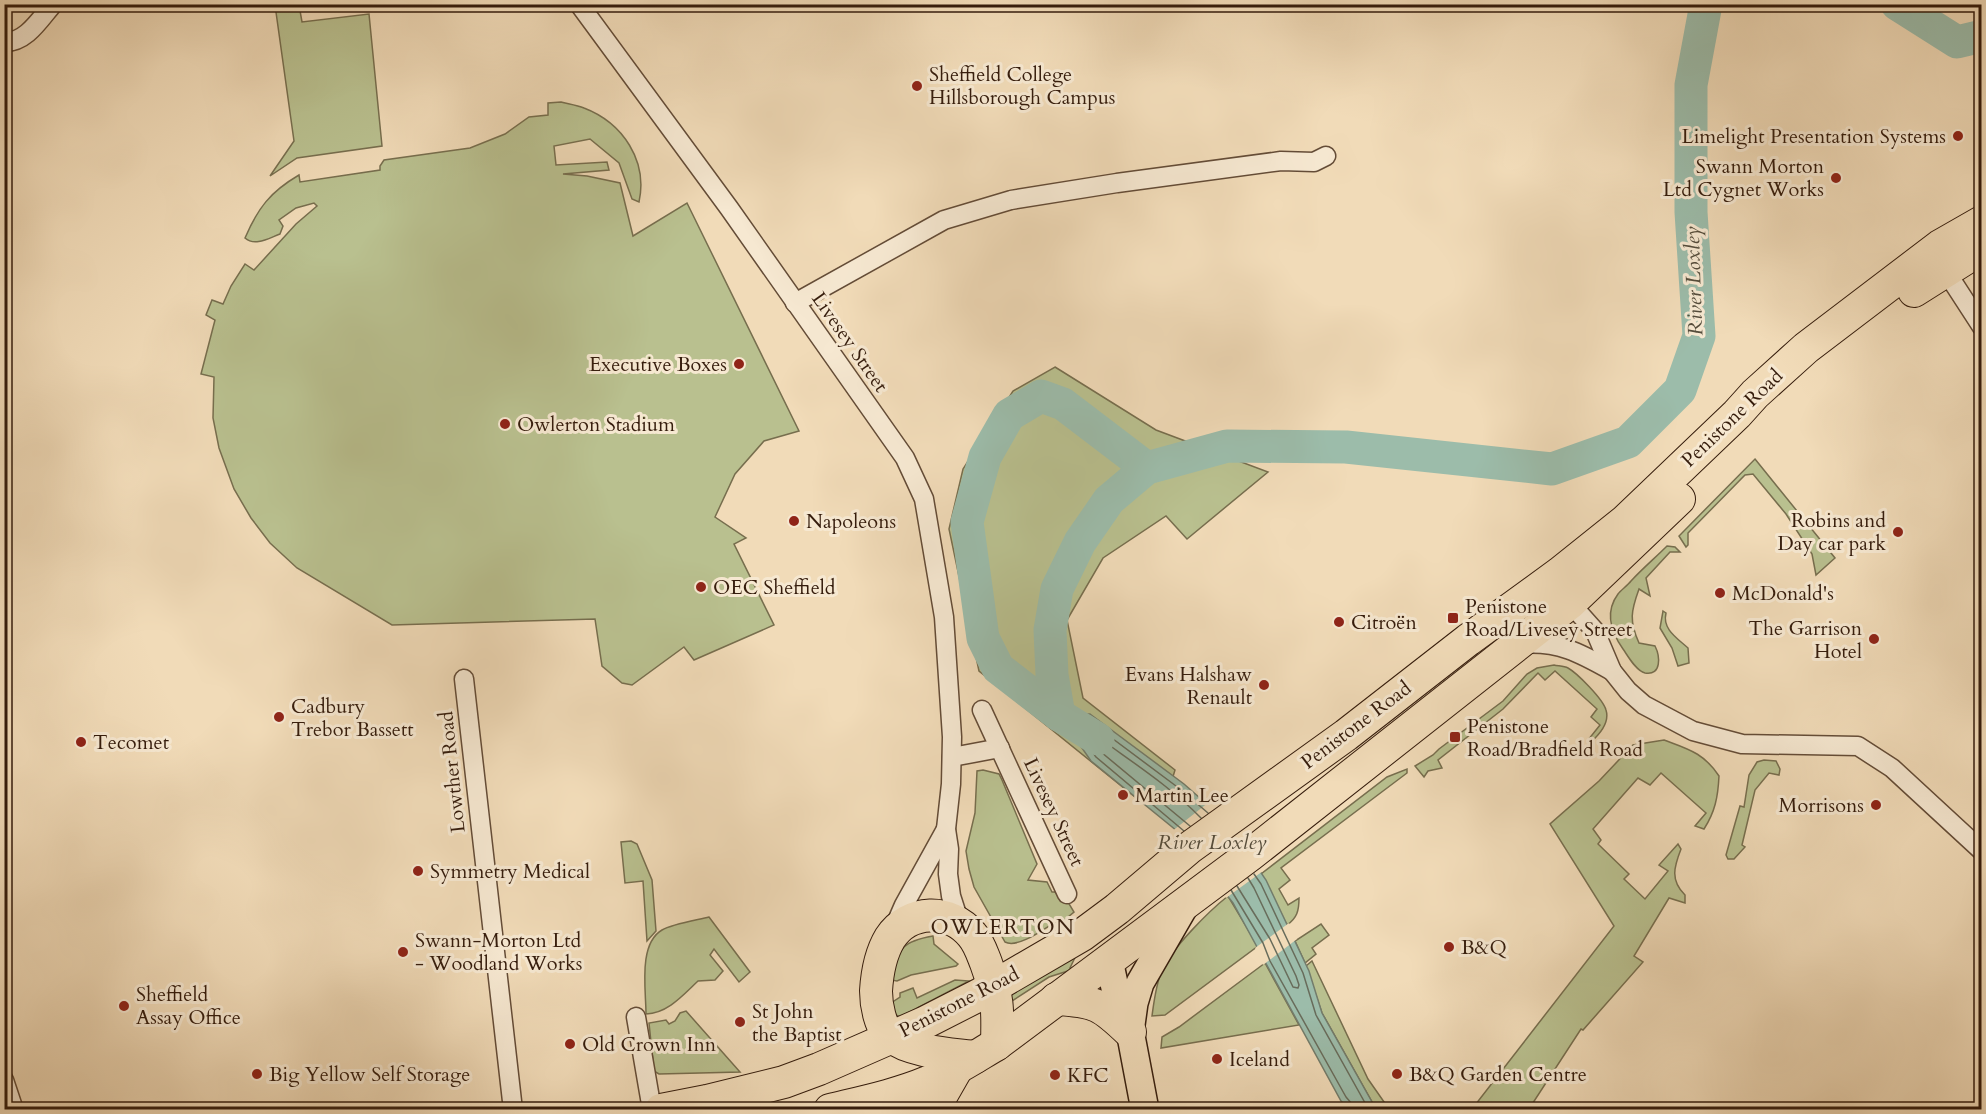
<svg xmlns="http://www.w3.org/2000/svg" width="1986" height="1114" viewBox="0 0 1986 1114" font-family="Cardo,serif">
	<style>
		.green { fill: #b9c08f; stroke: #776e4e; stroke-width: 1.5 }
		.water { fill: #9cbcaa; stroke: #737c6b; stroke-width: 1.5 }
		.pier { fill: #f1dbb8 }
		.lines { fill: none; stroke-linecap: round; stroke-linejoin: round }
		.shore { stroke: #686c5b; stroke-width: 1.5 }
		.river { stroke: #9cbcaa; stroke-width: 33 }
		.street-casing { stroke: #644c37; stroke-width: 21 }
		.primary-casing { stroke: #351c0c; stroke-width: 30 }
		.highway-casing { stroke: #351c0c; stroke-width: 34 }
		.street { stroke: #f6e8d1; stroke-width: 18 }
		.primary { stroke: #f1dbb8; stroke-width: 27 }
		.highway { stroke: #f1dbb8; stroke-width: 32 }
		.poi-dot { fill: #8f2418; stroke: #f6e8d1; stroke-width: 2 }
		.labels { text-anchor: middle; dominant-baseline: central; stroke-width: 6; stroke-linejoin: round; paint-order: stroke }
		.poi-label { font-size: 20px; fill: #351c0c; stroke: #f6e8d1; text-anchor: start }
		.street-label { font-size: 20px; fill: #351c0c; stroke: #f6e8d1 }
		.water-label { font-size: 21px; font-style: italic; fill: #544c3b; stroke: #f6e8d1 }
		.neighbourhood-label { font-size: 21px; letter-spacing: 1.5px; fill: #351c0c; stroke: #f6e8d1 }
	</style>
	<rect width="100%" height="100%" fill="#f1dbb8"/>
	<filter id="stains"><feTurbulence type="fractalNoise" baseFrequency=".00333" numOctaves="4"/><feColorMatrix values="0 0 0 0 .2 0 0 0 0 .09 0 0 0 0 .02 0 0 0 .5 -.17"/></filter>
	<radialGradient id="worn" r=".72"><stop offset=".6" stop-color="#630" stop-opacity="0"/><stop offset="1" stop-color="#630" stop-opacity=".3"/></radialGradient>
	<g class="green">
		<path d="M275 5H299L302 22 369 14 382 146 297 158 270 176 294 141Z"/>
		<path d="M561 102C569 104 577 105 584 108 623 123 648 161 639 202L632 199 619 163 590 139 554 146 556 165 607 162 609 170 563 174 587 176 620 183 633 236 687 203 799 431 764 441 735 474 715 517 746 538 734 544 774 625 694 660 684 647 632 685 622 683 602 666 595 619 392 625 297 568 270 543 251 518 234 489 219 448 213 418 214 377 201 374 215 320 206 315 212 300 223 304 231 286 245 264 254 270 296 224 317 206 314 203 296 208 279 220 283 226 280 234C269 238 255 247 245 238 258 208 270 192 299 175L300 182 380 170V166L384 160 470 148 505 134 529 117 548 115V103Z"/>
		<path d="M1055 367 1156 430 1268 472 1187 539 1166 516 1103 558 1067 620 1083 698 1175 770 1165 803 1140 801 979 671 949 529 963 469 1013 391Z"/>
		<path d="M1755 459 1835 558 1816 575 1812 554 1786 514 1753 474 1745 475 1688 533V545L1686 547 1679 536Z"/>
		<path d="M1667 546 1675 547 1680 552H1670L1646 578 1650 596 1639 589C1631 611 1629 621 1639 643L1655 646C1660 656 1662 676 1645 673 1636 671 1628 656 1623 649 1611 632 1604 613 1618 594 1621 590 1627 586 1631 581 1642 569 1655 558 1667 546Z"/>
		<path d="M1663 611 1666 613C1662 629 1677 638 1688 648L1689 663 1678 666 1672 648 1660 628Z"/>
		<path d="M1554 665C1558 666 1564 666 1568 668 1577 673 1603 699 1606 710 1610 723 1600 734 1591 742L1588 740 1600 725 1591 717 1597 709 1555 671 1545 680 1538 673 1503 709 1438 760 1442 768 1428 771 1424 777 1415 766 1433 755 1439 749 1503 701 1527 674 1537 668Z"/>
		<path d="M1664 740C1688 749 1704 753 1719 776 1718 797 1715 812 1704 829L1695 826 1706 813 1661 773 1650 785 1638 778 1593 829 1601 840 1598 844 1629 874 1624 879 1645 899 1668 871 1659 865 1678 844 1681 849C1674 867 1670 880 1685 895V903L1669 898 1634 956 1643 962 1583 1030 1581 1029 1529 1109H1472L1614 926 1550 824 1599 781 1633 745Z"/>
		<path d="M1764 760 1776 761 1780 769 1779 775 1769 773 1755 790 1742 845 1745 847 1734 859H1728L1726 855 1740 806 1744 807 1749 775 1757 762Z"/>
		<path d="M1407 769V773L1281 868 1290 880 1279 889 1288 905 1299 898C1299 911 1297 918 1287 925L1261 874 1387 777Z"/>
		<path d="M983 770 999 774 1002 780 1037 864 1028 880 1047 882 1052 892H1062L1074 912 1062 922 1057 921C1045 928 1018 949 1005 942L974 887 969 869 966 851 975 813 977 771Z"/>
		<path d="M631 841 637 844 652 880 656 931 647 941 643 881 625 883 621 842Z"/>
		<path d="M1228 896 1258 946 1165 1015 1152 1016C1154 1001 1156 984 1162 970 1172 948 1209 911 1228 896Z"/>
		<path d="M709 917 750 972 739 982 714 949 710 955 723 971 715 980 698 981C683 995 668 1013 646 1014 646 990 638 944 662 930 672 924 697 920 709 917Z"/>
		<path d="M1321 924 1329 935 1312 948 1316 954 1305 963 1295 941Z"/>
		<path d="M933 936 934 944 958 964 956 966 911 975 897 981 891 980C900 949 899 942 933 936Z"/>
		<path d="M1080 947 1070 968 1071 970 1049 977 1009 1003 1002 996Z"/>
		<path d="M1312 961 1368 1079 1389 1109H1376L1322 1013 1306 966Z"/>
		<path d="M1265 963 1299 1025 1161 1048 1162 1037 1179 1027Z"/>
		<path d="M955 980 969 981 900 1017 896 1015 891 1003 900 997V993L913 988 917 998Z"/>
		<path d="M686 1011 740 1072 659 1074 654 1071 649 1023 666 1020 669 1024 675 1021 680 1013Z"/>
	</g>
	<path class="water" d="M1090 714 1184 784 1209 806 1249 855 1266 880 1309 971 1322 1013 1376 1109H1349L1341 1101 1233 903 1177 831 1091 761 1059 715Z"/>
	<g class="pier">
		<path d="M1209 802 1252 854 1263 871 1226 898 1175 834 1171 832Z"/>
		<path d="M1289 923 1297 939 1263 965 1255 948Z"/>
	</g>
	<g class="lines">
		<g class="shore">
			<path d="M1190 826 1101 752 1093 741 1094 737H1098C1132 762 1171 787 1201 818"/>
			<path d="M1184 831 1096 757 1074 725V721H1089L1180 789 1208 813"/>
			<path d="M1254 874 1261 884 1303 973 1316 1015 1369 1110"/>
			<path d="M1237 886 1270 939 1293 987 1298 988 1299 985 1296 976 1254 888 1248 878"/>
			<path d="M1231 890 1263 943 1270 961 1346 1097 1352 1104V1110"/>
		</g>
		<g class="river">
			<path d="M1897 4 1957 42 1982 36"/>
			<path d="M1059 715 998 668 983 638 967 522 985 457 1009 415 1041 396 1063 404 1147 468"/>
			<path d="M1098 739 1059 715 1052 675 1050 630 1057 589 1080 542 1109 500 1147 468 1227 446 1346 447 1552 469 1628 442 1680 390 1699 336 1691 212V85L1706 4"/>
		</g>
		<g class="street-casing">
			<g id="street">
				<path d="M579 4 729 208 905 458 924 499 944 617 952 737 951 784 946 829 949 849 948 874 951 896 960 924"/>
				<path d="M4 42C26 43 40 19 53 4"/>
				<path d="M1945 270 1982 327"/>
				<path d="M795 303 944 220 1011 200 1117 183 1281 161 1314 162 1326 156"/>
				<path d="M1570 603 1595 631 1612 671 1628 691 1644 705 1693 731 1742 744 1858 746 1892 768 1982 851"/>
				<path d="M1521 644C1559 641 1580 653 1612 671"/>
				<path d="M464 679 513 1110"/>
				<path d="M982 710 1067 894"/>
				<path d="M952 757 1000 748"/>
				<path d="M894 928 904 905 946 829"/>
				<path d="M636 1017 652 1110"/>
				<path d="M4 1080 14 1110"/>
			</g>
		</g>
		<g class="primary-casing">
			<g id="primary">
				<path d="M1109 960 1118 1002 1131 1036 1145 1110"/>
				<path d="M1130 1032 1134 1003 1140 983 1184 907"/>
			</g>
		</g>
		<g class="highway-casing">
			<g id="highway">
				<path d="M1914 291 1982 248"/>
				<path d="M1056 999C1096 1001 1102 1005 1130 1032"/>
				<path d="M975 1057C952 1054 910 1052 892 1037 880 1029 876 1004 876 991 877 974 881 953 890 938 909 909 950 908 972 935 979 943 982 953 986 963 998 996 998 1009 997 1044"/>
				<path d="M661 1110 707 1101 784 1082 819 1069 924 1023 979 995 1082 935 1117 909 1189 848 1346 735 1468 640 1560 573 1625 521 1737 414 1755 394 1806 348 1940 246 1982 222"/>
				<path d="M830 1110C863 1102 897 1095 928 1082 953 1072 975 1057 997 1044L1250 855 1570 603 1679 499"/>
				<path d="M933 1110 957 1068"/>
			</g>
		</g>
		<use href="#street" class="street"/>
		<use href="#primary" class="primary"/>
		<use href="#highway" class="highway"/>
	</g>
	<g class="poi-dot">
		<circle cx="917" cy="86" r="6"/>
		<circle cx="1958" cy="136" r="6"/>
		<circle cx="1836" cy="178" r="6"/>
		<circle cx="739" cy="364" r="6"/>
		<circle cx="505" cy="424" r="6"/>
		<circle cx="794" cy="521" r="6"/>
		<circle cx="1898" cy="532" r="6"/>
		<circle cx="701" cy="587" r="6"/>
		<circle cx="1720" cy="593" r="6"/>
		<rect x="1447" y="612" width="12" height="12" rx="3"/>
		<circle cx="1339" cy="622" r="6"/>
		<circle cx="1874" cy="639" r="6"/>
		<circle cx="1264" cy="685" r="6"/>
		<circle cx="279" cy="717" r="6"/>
		<rect x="1449" y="731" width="12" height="12" rx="3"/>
		<circle cx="81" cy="742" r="6"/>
		<circle cx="1123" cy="795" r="6"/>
		<circle cx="1876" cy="805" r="6"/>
		<circle cx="418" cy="871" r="6"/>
		<circle cx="1449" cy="947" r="6"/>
		<circle cx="403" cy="952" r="6"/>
		<circle cx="124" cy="1006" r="6"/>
		<circle cx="740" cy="1022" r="6"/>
		<circle cx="570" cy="1044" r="6"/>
		<circle cx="1217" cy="1059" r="6"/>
		<circle cx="257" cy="1074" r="6"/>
		<circle cx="1397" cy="1074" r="6"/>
		<circle cx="1055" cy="1075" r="6"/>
	</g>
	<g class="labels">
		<g class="poi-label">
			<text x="929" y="74">Sheffield College<tspan x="929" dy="23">Hillsborough Campus</tspan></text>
			<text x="1946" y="136" text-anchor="end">Limelight Presentation Systems</text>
			<text x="1824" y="166" text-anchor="end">Swann Morton<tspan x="1824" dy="23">Ltd Cygnet Works</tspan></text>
			<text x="727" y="364" text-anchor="end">Executive Boxes</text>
			<text x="517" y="424">Owlerton Stadium</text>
			<text x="1886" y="520" text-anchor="end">Robins and<tspan x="1886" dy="23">Day car park</tspan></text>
			<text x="806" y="521">Napoleons</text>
			<text x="713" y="587">OEC Sheffield</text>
			<text x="1732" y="593">McDonald's</text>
			<text x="1465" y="606">Penistone<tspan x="1465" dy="23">Road/Livesey Street</tspan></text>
			<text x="1351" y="622">Citroën</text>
			<text x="1862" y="628" text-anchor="end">The Garrison<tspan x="1862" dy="23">Hotel</tspan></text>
			<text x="1252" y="674" text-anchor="end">Evans Halshaw<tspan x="1252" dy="23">Renault</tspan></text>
			<text x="291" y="706">Cadbury<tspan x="291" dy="23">Trebor Bassett</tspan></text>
			<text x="1467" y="726">Penistone<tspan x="1467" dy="23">Road/Bradfield Road</tspan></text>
			<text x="93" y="742">Tecomet</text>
			<text x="1135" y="795">Martin Lee</text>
			<text x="1864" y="805" text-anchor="end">Morrisons</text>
			<text x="430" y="871">Symmetry Medical</text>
			<text x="415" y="940">Swann-Morton Ltd<tspan x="415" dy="23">- Woodland Works</tspan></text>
			<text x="1461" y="947">B&amp;Q</text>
			<text x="136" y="994">Sheffield<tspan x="136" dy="23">Assay Office</tspan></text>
			<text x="752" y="1011">St John<tspan x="752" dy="23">the Baptist</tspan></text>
			<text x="582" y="1044">Old Crown Inn</text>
			<text x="1229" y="1059">Iceland</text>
			<text x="269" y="1074">Big Yellow Self Storage</text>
			<text x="1409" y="1074">B&amp;Q Garden Centre</text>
			<text x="1067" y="1075">KFC</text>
		</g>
		<g class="street-label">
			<text transform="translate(850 342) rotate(55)">Livesey Street</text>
			<text transform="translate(1732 418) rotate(-44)">Penistone Road</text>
			<text transform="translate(1356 725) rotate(-37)">Penistone Road</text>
			<text transform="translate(452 772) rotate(-96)">Lowther Road</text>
			<text transform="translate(1054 812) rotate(65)">Livesey Street</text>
			<text transform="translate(959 1002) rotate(-27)">Penistone Road</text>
		</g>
		<g class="water-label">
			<text transform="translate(1694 281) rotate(-92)">River Loxley</text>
			<text x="1212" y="842">River Loxley</text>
		</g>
		<g class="neighbourhood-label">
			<text x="1003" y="927">OWLERTON</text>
		</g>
	</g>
	<rect width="1986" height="1114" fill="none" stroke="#f1dbb8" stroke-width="24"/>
	<rect x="6" y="6" width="1974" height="1102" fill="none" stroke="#351c0c" stroke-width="3"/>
	<rect x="12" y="12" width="1962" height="1090" fill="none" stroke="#351c0c" stroke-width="1.5"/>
	<rect width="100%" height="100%" filter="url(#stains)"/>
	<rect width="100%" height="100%" fill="url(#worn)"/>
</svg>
